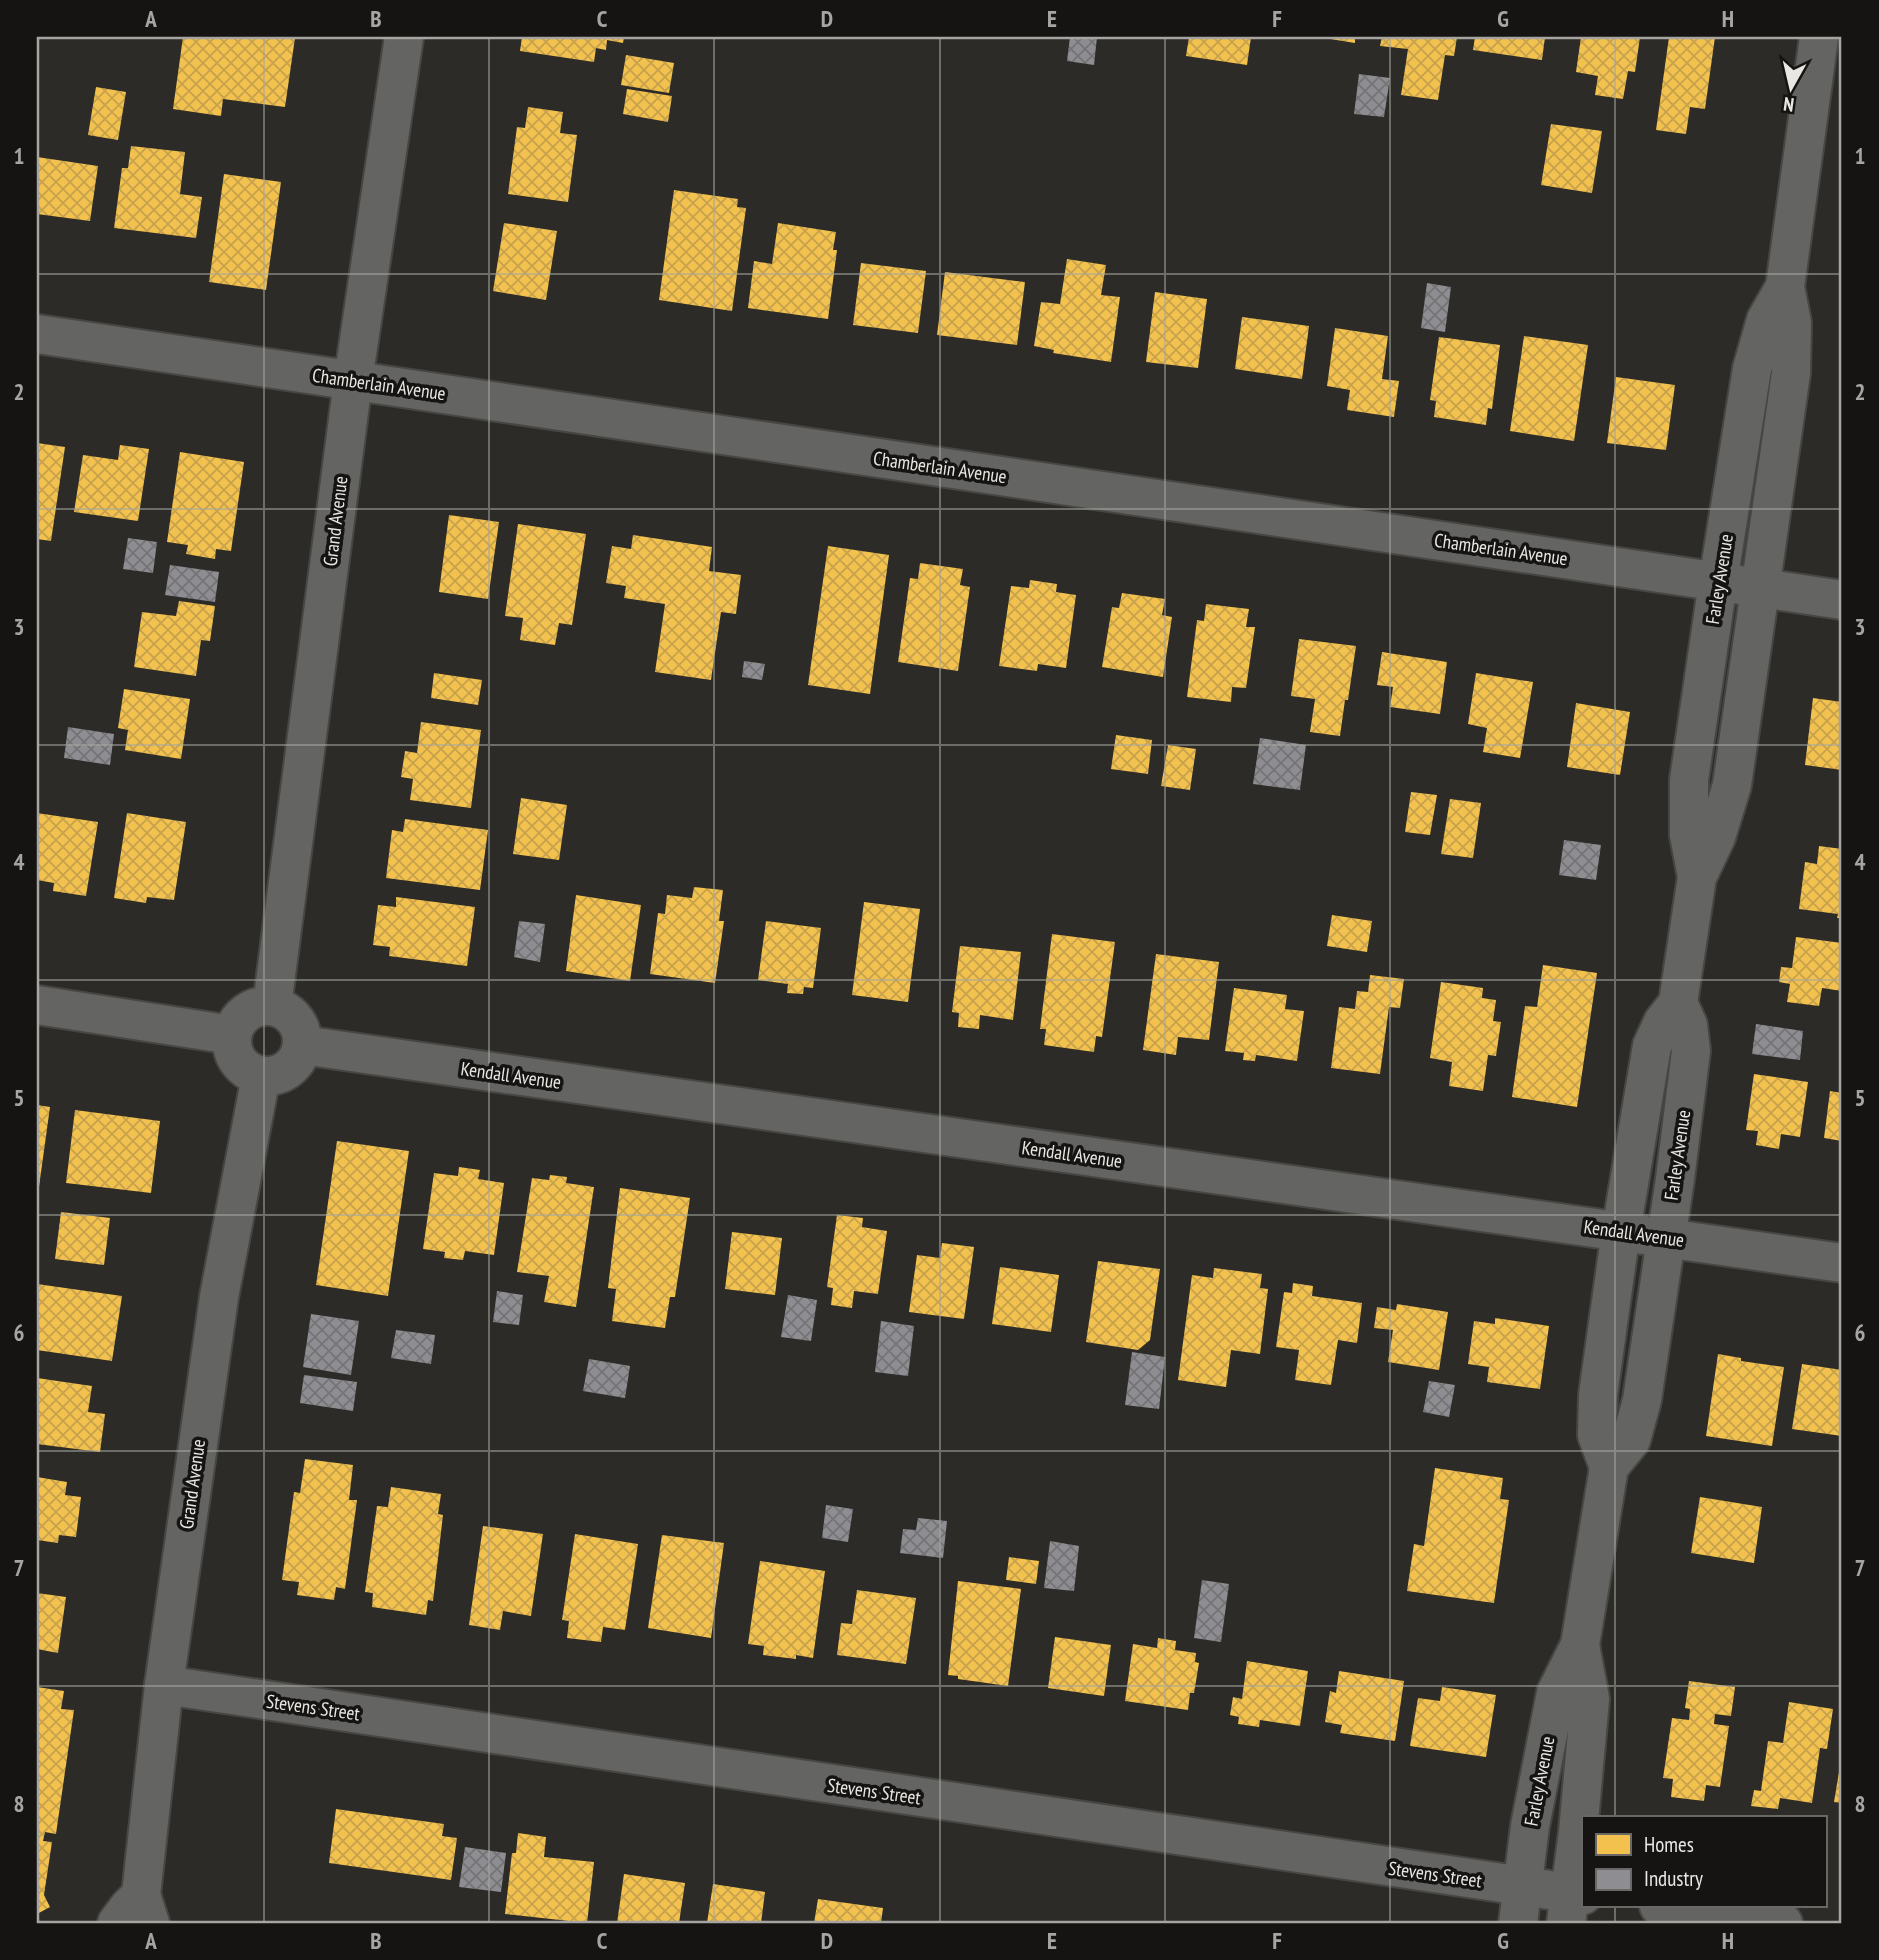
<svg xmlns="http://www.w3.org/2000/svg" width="1879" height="1960" viewBox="0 0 1879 1960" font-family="'PT Sans Narrow',sans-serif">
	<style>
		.homes { fill: url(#homes-cross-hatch) }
		.industry { fill: url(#industry-cross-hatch) }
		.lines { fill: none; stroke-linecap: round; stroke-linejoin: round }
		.minor-casing { stroke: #474643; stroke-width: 42 }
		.tertiary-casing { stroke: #474643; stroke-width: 42 }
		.minor { stroke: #646462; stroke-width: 38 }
		.tertiary { stroke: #646462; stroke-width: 38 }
		.grid { fill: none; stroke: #a6a5a1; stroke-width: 2; stroke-opacity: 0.55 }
		.labels { text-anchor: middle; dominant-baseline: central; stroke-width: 7; stroke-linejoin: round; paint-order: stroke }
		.street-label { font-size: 19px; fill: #e8e7e3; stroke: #151412 }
		.neatline { fill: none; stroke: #a6a5a1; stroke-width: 2.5 }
		.grid-label { font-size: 23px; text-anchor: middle; font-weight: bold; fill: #a6a5a1 }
	</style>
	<defs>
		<pattern id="homes-cross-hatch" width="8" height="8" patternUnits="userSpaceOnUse" patternTransform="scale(1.75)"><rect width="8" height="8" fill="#f2c14e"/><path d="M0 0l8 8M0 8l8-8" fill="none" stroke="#c7a24c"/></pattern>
		<pattern id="industry-cross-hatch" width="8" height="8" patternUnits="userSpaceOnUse" patternTransform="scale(1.75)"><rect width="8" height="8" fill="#8d8d92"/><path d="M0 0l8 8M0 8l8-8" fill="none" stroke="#747477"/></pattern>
	</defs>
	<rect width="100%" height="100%" fill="#2c2b27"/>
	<g class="homes">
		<path d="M183 37 295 38 285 107 223 99 221 116 173 109Z"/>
		<path d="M522 37H624L623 43 607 40 606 50 596 48 594 62 520 51Z"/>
		<path d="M1189 37H1251L1247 65 1186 56Z"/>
		<path d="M1318 37H1355V43Z"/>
		<path d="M1382 37H1457L1454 56 1445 55 1438 100 1401 95 1408 49 1380 46Z"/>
		<path d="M1475 37H1545L1542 60 1473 50Z"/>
		<path d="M1581 37H1640L1635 72 1628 71 1623 99 1595 95 1598 76 1576 72Z"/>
		<path d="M1669 37H1715L1705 109 1690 107 1686 134 1656 130Z"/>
		<path d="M626 55 674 63 669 93 621 85Z"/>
		<path d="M96 87 126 92 118 140 88 135Z"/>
		<path d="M627 89 672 96 668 122 623 114Z"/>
		<path d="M528 107 563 112 560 133 577 135 568 202 508 194 517 127 525 128Z"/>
		<path d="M1551 124 1602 131 1592 193 1541 185Z"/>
		<path d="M131 146 185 152 180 194 202 197 196 238 114 228 122 168H128Z"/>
		<path d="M37 157 98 166 90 221 37 214Z"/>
		<path d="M224 174 281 182 266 290 209 282Z"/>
		<path d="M674 190 738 199 737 207 746 208 732 311 659 300Z"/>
		<path d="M504 223 557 231 546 300 493 291Z"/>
		<path d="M778 223 836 232 833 250H837L828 319 748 308 754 261 772 264Z"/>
		<path d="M1067 259 1106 265 1101 295 1120 297 1111 362 1053 353 1054 350 1034 346 1041 302 1060 304Z"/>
		<path d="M861 263 926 271 918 333 853 325Z"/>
		<path d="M945 272 1025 282 1017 345 937 335Z"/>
		<path d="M1155 292 1207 299 1198 368 1146 362Z"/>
		<path d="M1242 317 1309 326 1302 379 1235 369Z"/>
		<path d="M1335 328 1388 336 1382 379 1399 381 1394 417 1347 410 1350 390 1327 386Z"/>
		<path d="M1524 336 1588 345 1574 441 1510 431Z"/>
		<path d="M1439 337 1500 345 1492 409 1488 408 1486 425 1434 417 1436 401 1430 400Z"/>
		<path d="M1616 377 1675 385 1666 450 1607 443Z"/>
		<path d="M37 443 65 447 51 541 37 539Z"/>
		<path d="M120 445 149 449 138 521 74 512 83 455 118 460Z"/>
		<path d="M180 452 244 462 231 551 216 549 215 559 186 554 188 545 167 542Z"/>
		<path d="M449 515 499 522 488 599 439 592Z"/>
		<path d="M518 524 586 534 572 625 559 623 555 645 520 640 523 618 505 616Z"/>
		<path d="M633 535 712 547 709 571 741 575 736 614 721 612 711 680 655 672 665 604 624 598 626 586 606 583 612 546 631 549Z"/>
		<path d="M828 546 889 555 870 694 808 685Z"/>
		<path d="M920 563 963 569 960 585 970 587 958 671 898 662 910 578 918 579Z"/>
		<path d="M1030 580 1057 584 1056 592 1076 595 1066 668 1038 664 1037 671 999 666 1011 586 1029 588Z"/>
		<path d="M1122 593 1165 599 1162 615 1172 617 1163 677 1102 667 1112 607 1119 608Z"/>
		<path d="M179 601 215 606 210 641 201 640 196 676 134 667 142 612 176 616Z"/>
		<path d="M1206 604 1249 609 1246 627H1255L1246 688 1232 687 1231 702 1187 697 1197 620 1204 621Z"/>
		<path d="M1299 639 1356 646 1348 700H1345L1340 736 1310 732 1315 699 1291 696Z"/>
		<path d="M1382 652 1447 662 1440 714 1390 707 1393 687 1377 685Z"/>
		<path d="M434 673 482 680 478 705 431 698Z"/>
		<path d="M1476 673 1533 682 1520 758 1483 752 1487 728 1468 724Z"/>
		<path d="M124 689 190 699 181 759 125 750 128 730 118 728Z"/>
		<path d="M1813 698 1842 702V770L1805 765Z"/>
		<path d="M1576 703 1630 712 1620 775 1567 767Z"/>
		<path d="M421 722 481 730 471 808 410 800 413 779 401 777 405 751 417 753Z"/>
		<path d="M1116 735 1152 740 1148 774 1111 769Z"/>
		<path d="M1168 745 1196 749 1190 790 1161 786Z"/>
		<path d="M1411 792 1437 795 1430 835 1405 832Z"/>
		<path d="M521 798 567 805 559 860 513 854Z"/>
		<path d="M1450 799 1481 803 1473 858 1441 854Z"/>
		<path d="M37 813 98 822 86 896 53 891 54 883 37 880Z"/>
		<path d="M127 813 186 822 174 900 147 897 146 903 114 898Z"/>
		<path d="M405 819 488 830 480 890 386 878 392 830 403 832Z"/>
		<path d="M1819 846 1842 849V918H1837L1838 914 1799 909 1805 862 1817 864Z"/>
		<path d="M694 887 723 890 719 921H724L715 983 650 974 658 913 665 914 667 895 692 898Z"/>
		<path d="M576 895 641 905 630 981 566 971Z"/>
		<path d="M396 897 475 907 467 966 389 956 390 947 373 945 378 905 396 907Z"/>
		<path d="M864 902 920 909 908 1002 852 995Z"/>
		<path d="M1332 915 1372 921 1367 952 1327 946Z"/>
		<path d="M766 921 821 928 813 988 804 987 803 994 787 993 788 984 758 980Z"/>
		<path d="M1052 934 1115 942 1102 1037 1096 1036 1094 1052 1044 1045 1046 1029H1040Z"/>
		<path d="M1796 937 1842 943V991L1822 988 1819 1006 1787 1002 1790 984 1779 982 1781 967 1792 968Z"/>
		<path d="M960 946 1021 952 1013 1020 980 1015 979 1029 958 1027 959 1013 952 1012Z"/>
		<path d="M1156 954 1219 962 1209 1040 1178 1037 1176 1055 1143 1050Z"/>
		<path d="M1543 965 1597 973 1577 1107 1512 1097 1525 1006 1537 1007Z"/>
		<path d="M1370 975 1404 979 1400 1008 1389 1007 1380 1074 1331 1068 1339 1007 1355 1009 1357 991 1368 992Z"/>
		<path d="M1441 982 1483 988 1482 998 1496 1000 1493 1021 1501 1022 1496 1056 1488 1055 1483 1091 1449 1086 1452 1062 1430 1058Z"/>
		<path d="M1234 988 1287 995 1285 1009 1304 1011 1297 1061 1256 1055 1255 1061 1243 1060 1244 1053 1225 1051Z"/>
		<path d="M1754 1074 1808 1082 1800 1137 1781 1134 1779 1149 1756 1145 1758 1131 1746 1130Z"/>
		<path d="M1830 1091 1842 1093V1141L1824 1138Z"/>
		<path d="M37 1105 50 1107 38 1194H37Z"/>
		<path d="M75 1110 160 1121 151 1193 66 1183Z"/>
		<path d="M337 1141 409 1151 388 1296 316 1285Z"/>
		<path d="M459 1167 480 1170 478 1179 504 1183 494 1255 465 1251 463 1260 444 1258 445 1252 423 1249 434 1173 458 1176Z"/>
		<path d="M550 1175 567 1177 566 1183 594 1187 576 1307 544 1302 549 1276 517 1272 532 1178 549 1180Z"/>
		<path d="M620 1188 690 1198 675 1297H670L665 1328 612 1321 616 1289 608 1288Z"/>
		<path d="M61 1212 110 1218 104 1265 55 1259Z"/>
		<path d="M837 1215 863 1218 862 1227 887 1231 878 1294 854 1291 852 1308 831 1305 833 1288 827 1287Z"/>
		<path d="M732 1232 782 1238 775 1295 725 1289Z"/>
		<path d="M942 1243 974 1247 964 1319 909 1312 917 1255 940 1258Z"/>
		<path d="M1098 1261 1160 1269 1150 1340 1138 1350 1086 1342Z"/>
		<path d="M1000 1267 1059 1275 1051 1332 992 1324Z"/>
		<path d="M1214 1268 1262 1274 1260 1288 1268 1289 1260 1354 1231 1350 1226 1387 1178 1380 1192 1275 1213 1278Z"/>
		<path d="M1293 1283 1313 1286 1312 1296 1362 1303 1357 1343 1338 1340 1331 1385 1295 1380 1299 1350 1276 1347 1284 1292 1292 1293Z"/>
		<path d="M37 1284 122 1296 112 1361 37 1350Z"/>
		<path d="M1397 1304 1448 1312 1439 1370 1388 1362 1393 1330 1374 1328 1377 1307 1396 1310Z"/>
		<path d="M1495 1318 1549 1326 1540 1389 1487 1382 1489 1367 1468 1364 1474 1321 1495 1324Z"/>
		<path d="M1718 1354 1741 1358V1361L1784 1367 1772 1446 1706 1436Z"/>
		<path d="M1802 1364 1842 1370V1436L1792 1429Z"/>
		<path d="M37 1378 92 1386 88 1412 105 1414 100 1452 37 1444Z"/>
		<path d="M305 1459 353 1465 349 1500H357L345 1589 336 1587 334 1600 297 1595 299 1582 282 1580 294 1492 300 1493Z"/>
		<path d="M1435 1468 1503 1478 1500 1499 1509 1500 1494 1603 1407 1591 1414 1544 1424 1546Z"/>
		<path d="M37 1477 67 1482 65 1495 81 1497 76 1537 59 1535 58 1543 37 1540Z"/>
		<path d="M391 1487 441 1494 438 1514 443 1515 433 1601 428 1600 426 1615 372 1607 373 1593 365 1592 377 1506 388 1507Z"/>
		<path d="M1700 1497 1762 1507 1754 1563 1691 1553Z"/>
		<path d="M483 1526 543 1534 531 1616 503 1611 500 1630 469 1625Z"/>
		<path d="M575 1534 638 1544 625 1630 603 1627 601 1642 567 1638 569 1621 562 1620Z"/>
		<path d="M662 1535 724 1543 711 1638 648 1628Z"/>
		<path d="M1009 1557 1039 1561 1036 1584 1006 1580Z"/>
		<path d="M760 1561 825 1571 813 1658 796 1655V1659L763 1655 764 1646 748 1644Z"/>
		<path d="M958 1581 1021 1589 1008 1686 958 1679V1676L948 1675Z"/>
		<path d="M857 1590 916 1598 906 1664 837 1655 841 1623 852 1624Z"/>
		<path d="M37 1593 66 1597 58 1653 37 1649Z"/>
		<path d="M1055 1637 1111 1645 1104 1696 1048 1688Z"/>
		<path d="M1158 1638 1176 1641 1175 1650 1196 1653 1195 1662 1199 1663 1194 1693H1190L1188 1710 1125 1701 1133 1644 1157 1648Z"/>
		<path d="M1247 1661 1308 1671 1300 1726 1260 1720 1259 1727 1238 1724 1239 1717 1230 1715 1233 1697 1242 1699Z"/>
		<path d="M1339 1671 1404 1681 1395 1741 1340 1733 1342 1725 1325 1722 1330 1691 1336 1693Z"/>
		<path d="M1689 1681 1735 1687 1731 1716 1715 1714 1714 1724 1729 1726 1720 1787 1706 1785 1704 1801 1671 1797 1673 1779 1663 1778 1672 1718 1689 1720 1690 1709 1685 1708Z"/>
		<path d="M37 1687 64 1691 61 1709 74 1710 56 1834 45 1832 43 1841 52 1842 44 1895 50 1907 37 1914Z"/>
		<path d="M1442 1687 1496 1695 1486 1757 1410 1746 1418 1698 1440 1701Z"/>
		<path d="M1789 1702 1833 1709 1827 1749 1820 1748 1812 1803 1780 1798 1778 1809 1751 1806 1754 1790 1761 1791 1768 1741 1783 1743Z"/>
		<path d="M1841 1760 1842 1761V1803L1834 1802Z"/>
		<path d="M336 1809 444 1824 442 1836 457 1838 451 1880 329 1863Z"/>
		<path d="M518 1833 546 1837 544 1857 594 1862 587 1923 505 1914 512 1853H516Z"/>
		<path d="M624 1874 685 1883 679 1923H617Z"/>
		<path d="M713 1884 765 1892 761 1923H707Z"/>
		<path d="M818 1899 883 1908 881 1923H814Z"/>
	</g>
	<g class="industry">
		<path d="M1070 37H1097L1094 65 1067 61Z"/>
		<path d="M1359 74 1390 78 1384 117 1354 114Z"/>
		<path d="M1427 283 1451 287 1445 332 1421 328Z"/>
		<path d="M128 538 157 542 153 573 123 569Z"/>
		<path d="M170 565 219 572 215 602 165 595Z"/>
		<path d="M744 661 765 664 762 680 742 677Z"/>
		<path d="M68 727 114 734 110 765 64 758Z"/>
		<path d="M1260 738 1306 745 1300 790 1253 784Z"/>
		<path d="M1564 840 1601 845 1596 880 1559 875Z"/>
		<path d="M519 921 545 924 540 962 514 957Z"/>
		<path d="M1756 1024 1803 1031 1800 1060 1752 1054Z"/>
		<path d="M497 1291 523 1295 519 1325 493 1322Z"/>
		<path d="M788 1295 817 1300 811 1341 781 1337Z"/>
		<path d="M311 1314 359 1321 351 1375 303 1367Z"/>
		<path d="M881 1321 914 1326 908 1376 875 1372Z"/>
		<path d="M396 1330 435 1335 431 1364 391 1358Z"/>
		<path d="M1132 1352 1165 1357 1159 1409 1125 1405Z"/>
		<path d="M589 1359 630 1366 625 1398 583 1391Z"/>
		<path d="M304 1375 357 1382 353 1411 300 1403Z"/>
		<path d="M1429 1381 1455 1385 1449 1417 1423 1412Z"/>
		<path d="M826 1505 853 1509 848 1542 822 1538Z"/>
		<path d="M918 1518 947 1521 943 1558 900 1553 903 1529 916 1530Z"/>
		<path d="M1050 1541 1079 1546 1074 1591 1044 1588Z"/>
		<path d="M1202 1580 1229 1584 1221 1642 1194 1638Z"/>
		<path d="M465 1847 506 1853 501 1892 459 1887Z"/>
	</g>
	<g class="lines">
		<g class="minor-casing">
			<g id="minor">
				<path d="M37 334 1842 600"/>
				<path d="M1697 877 1689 835V780L1718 582 1752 369 1766 320 1785 287"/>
				<path d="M37 1005 232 1035"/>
				<circle cx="267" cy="1041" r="35"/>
				<path d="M272 1006 353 381 404 37"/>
				<path d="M302 1045 1842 1263"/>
				<path d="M1609 1467 1597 1435 1598 1395 1621 1231 1652 1046 1663 1022 1678 1003 1697 877 1716 837 1732 785 1791 373 1792 323 1785 287 1819 37"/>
				<path d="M164 1685 1583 1895"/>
				<path d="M141 1895 164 1685 219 1297 261 1076"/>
				<path d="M1659 1906 1783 1923"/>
				<path d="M1518 1923 1530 1826 1556 1693 1580 1645 1609 1467 1631 1440 1642 1400 1675 1179 1691 1051 1688 1025 1678 1003"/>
				<path d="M1566 1923 1578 1832 1590 1699 1580 1645"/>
			</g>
		</g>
		<g class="tertiary-casing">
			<path id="tertiary" d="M117 1923 129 1907 141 1895 150 1923"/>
		</g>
		<use href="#minor" class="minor"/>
		<use href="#tertiary" class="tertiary"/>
	</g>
	<path class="grid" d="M264 37V1923M489 37V1923M714 37V1923M940 37V1923M1165 37V1923M1390 37V1923M1615 37V1818M37 274H1842M37 509H1842M37 745H1842M37 980H1842M37 1215H1842M37 1451H1842M37 1686H1842M1615 1906V1923"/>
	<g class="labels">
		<g class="street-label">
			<text transform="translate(379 384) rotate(8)">Chamberlain Avenue</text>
			<text transform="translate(940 467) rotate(8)">Chamberlain Avenue</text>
			<text transform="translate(335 521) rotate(-83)">Grand Avenue</text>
			<text transform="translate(1501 549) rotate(8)">Chamberlain Avenue</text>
			<text transform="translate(1719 579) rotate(-81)">Farley Avenue</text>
			<text transform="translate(511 1075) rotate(8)">Kendall Avenue</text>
			<text transform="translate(1072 1154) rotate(8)">Kendall Avenue</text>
			<text transform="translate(1677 1155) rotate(-82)">Farley Avenue</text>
			<text transform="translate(1634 1233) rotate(8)">Kendall Avenue</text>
			<text transform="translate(192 1484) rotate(-82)">Grand Avenue</text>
			<text transform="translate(313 1707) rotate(8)">Stevens Street</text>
			<text transform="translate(1539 1781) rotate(-79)">Farley Avenue</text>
			<text transform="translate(874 1791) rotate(8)">Stevens Street</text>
			<text transform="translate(1435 1874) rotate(8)">Stevens Street</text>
		</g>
	</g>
	<rect width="1879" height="1960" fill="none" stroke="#151412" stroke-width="77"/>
	<rect x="1582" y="1816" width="245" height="91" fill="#151412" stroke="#696866" stroke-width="2"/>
	<rect x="1596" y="1834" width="35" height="21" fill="#f2c14e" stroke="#696866" stroke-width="2"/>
	<text x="1644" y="1852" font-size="21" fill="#e8e7e3">Homes</text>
	<rect x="1596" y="1869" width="35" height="21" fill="#8d8d92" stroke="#696866" stroke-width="2"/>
	<text x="1644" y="1886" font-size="21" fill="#e8e7e3">Industry</text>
	<g transform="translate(1791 88) rotate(188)" stroke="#151412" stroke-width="5" paint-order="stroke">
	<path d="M0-5L12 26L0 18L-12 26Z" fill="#e8e7e3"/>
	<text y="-10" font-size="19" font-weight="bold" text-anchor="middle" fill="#e8e7e3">N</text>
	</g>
	<rect x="38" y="38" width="1802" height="1884" class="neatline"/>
	<g class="grid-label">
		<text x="151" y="27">A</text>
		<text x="376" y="27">B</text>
		<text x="602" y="27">C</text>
		<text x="827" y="27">D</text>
		<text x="1052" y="27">E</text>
		<text x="1277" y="27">F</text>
		<text x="1503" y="27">G</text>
		<text x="1728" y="27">H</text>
		<text x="19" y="164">1</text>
		<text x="1860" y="164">1</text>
		<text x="19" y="400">2</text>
		<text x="1860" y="400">2</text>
		<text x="19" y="635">3</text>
		<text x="1860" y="635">3</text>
		<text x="19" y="870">4</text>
		<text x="1860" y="870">4</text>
		<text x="19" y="1106">5</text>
		<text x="1860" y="1106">5</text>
		<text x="19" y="1341">6</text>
		<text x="1860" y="1341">6</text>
		<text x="19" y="1576">7</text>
		<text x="1860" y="1576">7</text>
		<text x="19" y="1812">8</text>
		<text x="1860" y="1812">8</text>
		<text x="151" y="1949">A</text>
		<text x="376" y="1949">B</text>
		<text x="602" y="1949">C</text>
		<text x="827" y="1949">D</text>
		<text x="1052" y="1949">E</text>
		<text x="1277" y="1949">F</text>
		<text x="1503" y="1949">G</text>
		<text x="1728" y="1949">H</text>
	</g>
</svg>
